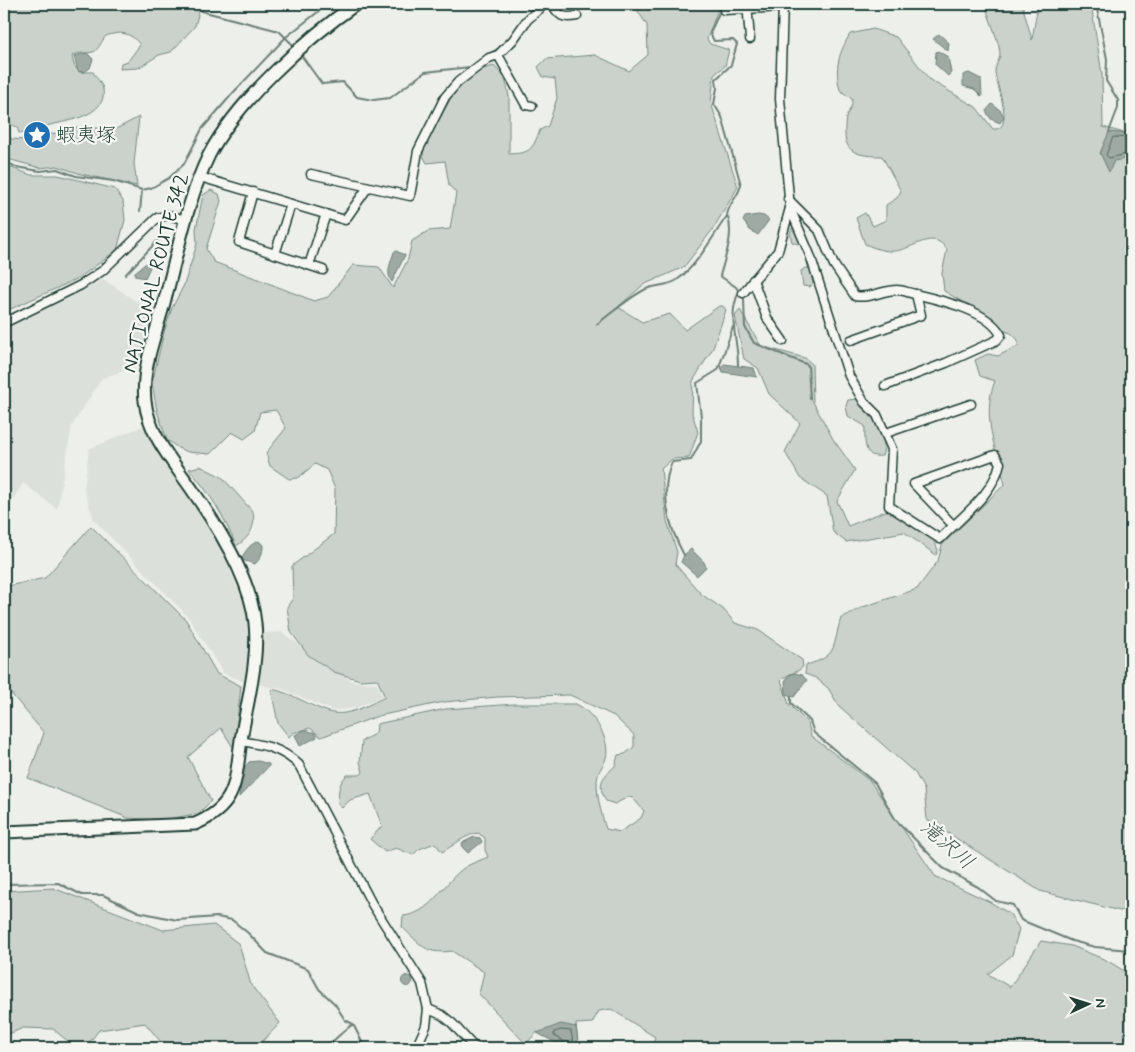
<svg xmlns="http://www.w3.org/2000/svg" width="1135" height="1052" viewBox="0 0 1135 1052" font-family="Mynerve,'Klee One',sans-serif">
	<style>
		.built { fill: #dce0db }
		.green { fill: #cbd2cc; stroke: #758880 }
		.water { fill: #9faaa4; stroke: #6c7e77 }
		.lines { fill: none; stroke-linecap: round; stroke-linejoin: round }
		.shore { stroke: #526961; stroke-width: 1 }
		.stream { stroke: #6c7e77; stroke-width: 2 }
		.minor-casing { stroke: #1f3d34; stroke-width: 11 }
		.highway-casing { stroke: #1f3d34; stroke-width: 15 }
		.minor { stroke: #f6f6f2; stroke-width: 8 }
		.highway { stroke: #f6f6f2; stroke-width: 11 }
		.labels { text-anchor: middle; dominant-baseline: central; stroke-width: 4.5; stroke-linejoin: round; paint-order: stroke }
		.poi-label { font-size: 20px; fill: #1f3d34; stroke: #f6f6f2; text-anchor: start }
		.street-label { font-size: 20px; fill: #1f3d34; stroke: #f6f6f2 }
		.water-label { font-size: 21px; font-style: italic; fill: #3f5850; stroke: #f6f6f2 }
	</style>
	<rect width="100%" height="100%" fill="#edefea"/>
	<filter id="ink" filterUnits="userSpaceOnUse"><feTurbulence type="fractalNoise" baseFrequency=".02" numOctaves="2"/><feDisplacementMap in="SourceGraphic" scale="10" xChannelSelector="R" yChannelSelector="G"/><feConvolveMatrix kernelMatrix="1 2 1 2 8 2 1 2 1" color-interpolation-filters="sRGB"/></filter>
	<g filter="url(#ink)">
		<g class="built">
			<path d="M103 279 154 313 142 365 102 378 72 426 57 509 23 483 4 514V329L13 322Z"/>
			<path d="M143 426 203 514 215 535 243 601 249 617 250 639 245 682 223 673 189 618 94 520 84 490 89 449Z"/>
			<path d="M281 632 352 681 376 683 383 696 355 708 333 711 285 690 257 684 264 633Z"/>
		</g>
		<g class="green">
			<path d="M4 4H196L198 15 195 26 171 52 159 55 138 68 120 69 121 63 128 61 140 45C131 32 120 31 106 36 102 40 98 51 93 52 85 54 80 51 72 56L74 65 79 72H93C96 77 102 84 103 89 108 116 66 121 50 125 43 126 40 134 34 135L19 133 17 127 4 122Z"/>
			<path d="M633 4H720L707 39 710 44 729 50 725 66 714 75 711 103 738 187 713 229 684 267 643 285 618 307 642 322 670 314 685 330 719 306H723L726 310 713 348 693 381 692 413 698 432 689 458 672 459 661 469 667 521 677 552 675 564 701 594 723 609 735 623 758 630 802 660 803 667C797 673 788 673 781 680L789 704 808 723 811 736 870 781 935 876 990 902 1010 914 1019 929 1012 955 988 974 1010 987 1041 941 1072 946 1106 960 1131 975V1048H652L655 1037 611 1009 599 1011 592 1023 576 1024 578 1045 576 1048H565L537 1032 526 1044 479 994 484 972 452 951C424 955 421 944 402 927L403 916C430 914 442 886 460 871 468 864 479 861 488 857L485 850V838L478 833C464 835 455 845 442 852L435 843 419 849 413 855 396 848 385 852 370 839 382 826 370 794 350 800 342 808 338 804C339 792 337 785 347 775H360L363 772 360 762 362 741 376 733 377 724 446 709 515 704H576C593 712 611 739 606 758 605 764 599 769 598 775 594 787 602 817 606 829L620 832 641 818 644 811 633 798 628 797 615 804 606 801C596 783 603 777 615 766L618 755 625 754 634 747V735L614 716 570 695 497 697 444 702 378 716 321 737 310 728 293 733 289 737 278 723 271 689C293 693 309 706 329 712 347 718 370 704 385 697L377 679 360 680 334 672 308 655 291 632 287 607 293 598 292 566 334 534 335 489 327 470 315 464 298 478 289 479 270 466 266 453 286 428 276 410 260 412 255 431 244 439 232 432 210 454 188 452 178 448 167 440 157 411 152 383 164 332 172 308 184 285 197 244 196 229 203 195 211 190 219 194 221 201 206 249 214 262 314 301 328 297 353 265 379 267 393 288 408 259 412 241 428 231 450 229 456 193 449 185 445 161 427 163 423 156 425 137 436 125 457 87 476 71 494 66 505 78 509 96V154C531 153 532 150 540 130L548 126 557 98 555 79 543 77 538 67 546 59 595 55 629 71 648 55 647 25Z"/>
			<path d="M985 4H1022L1032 40 1038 4H1091L1102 74 1103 127 1131 135V908L1120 911 1040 891 927 820 924 789 915 773 839 706 828 688 816 678 805 674 806 665C839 656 832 647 841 618L863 607 917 589 938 561 942 545 1005 484C996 450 981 415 995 381L980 376 975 360 988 354 998 356 1018 346V340L1011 333 1002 330 988 317 944 291 942 273 947 250C934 228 914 249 895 251 885 252 874 248 865 244L856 218 865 213 873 226 886 220V205L897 198 901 191 882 156C852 156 841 151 846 118 848 111 853 107 852 99L840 90C834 68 839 53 850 34L873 29 896 37 930 80 976 107 993 129C1017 131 994 80 995 71 995 66 999 61 1000 56 1001 45 988 16 985 4Z"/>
			<path d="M139 117 134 163 137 186 81 174 57 166 40 168 4 158V134L12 139 40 141 49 135 76 127 116 129Z"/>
			<path d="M4 165 31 175H58L115 189 123 201 125 220 117 250 79 278 4 312Z"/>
			<path d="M792 228 798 232 801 242 798 244 792 242 790 234Z"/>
			<path d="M805 268H810L813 284 810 287 803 286 801 271Z"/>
			<path d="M740 310 761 346 805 358 812 364 813 402 833 439 855 470 837 501 848 526 888 510 933 538 938 550 936 555 904 532 846 542 833 532 827 496 800 478 785 452 800 423 769 394 758 368 744 359 735 316Z"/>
			<path d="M857 399C871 413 890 435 882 456 862 459 865 439 865 426L848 416 846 406 848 400Z"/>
			<path d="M200 466 222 477 253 512C256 528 249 538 236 546 225 517 209 492 189 469Z"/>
			<path d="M91 526 186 620 217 674 241 686 234 749 221 728 188 757 211 801 199 813 164 820 128 818 28 778 44 733 4 685V577L8 586 45 578Z"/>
			<path d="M53 888 163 930 214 925 239 944 251 985 280 1023 256 1048H166L145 1023 99 1030 85 1048H76L53 1029 23 1028 4 1036V891Z"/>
		</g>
		<g class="water">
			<path d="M939 34 949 43 948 51 933 39Z"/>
			<path d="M938 51 948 57 951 73 948 76 935 64 936 52Z"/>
			<path d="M87 53 93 59 90 68 84 72 78 71 74 56Z"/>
			<path d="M969 73 981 79 982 97 974 89 963 86V75Z"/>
			<path d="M992 104 1001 111 1004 117 1000 123 991 119 986 111Z"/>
			<path d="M1109 132 1131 134 1129 158 1114 161 1109 172 1100 153Z"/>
			<path d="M758 215 764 216 769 220 758 235 750 230 743 221 745 217Z"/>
			<path d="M396 251 405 255 392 282C385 274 391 262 394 252Z"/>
			<path d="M155 256 145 278 135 276V272Z"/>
			<path d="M724 364 754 368 757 377 723 372 721 367Z"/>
			<path d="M259 541 263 545C263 553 261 558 255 564L242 560V557C247 549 250 544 259 541Z"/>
			<path d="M691 549 704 562 706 567 697 576 681 562 684 555Z"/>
			<path d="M795 673 802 675 807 680 794 697 786 694 785 681 789 675Z"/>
			<path d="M305 730 315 733 317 737 300 746 295 735Z"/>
			<path d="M258 761 269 764V766L239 797 244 768 249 762Z"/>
			<path d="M474 837 480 838 482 842 468 853 463 848 462 843Z"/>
			<circle cx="407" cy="981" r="5.5"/>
			<path d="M561 1024 576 1027 579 1048H566L537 1033Z"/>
		</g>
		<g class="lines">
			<g class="shore">
				<path d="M1131 138 1113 137 1106 155 1109 158 1131 153"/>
				<path d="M567 1048 565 1042 554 1036V1032L561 1030 571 1031 574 1048"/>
			</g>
			<g class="stream">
				<path d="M198 4 201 11 279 31 295 47"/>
				<path d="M1096 4 1107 59 1106 81 1118 100V108L1109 132"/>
				<path d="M301 55 322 84 343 82 357 97 373 100 390 98 425 72 470 67 481 60"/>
				<path d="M487 55 502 47"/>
				<path d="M4 161 16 167 40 171 57 169 76 176 113 181 142 190 151 188 169 178 184 164 202 129 233 93 286 37 328 4"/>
				<path d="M140 211 142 190"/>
				<path d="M728 217C734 237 725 256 720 276L736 287 744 299 745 327 754 343 808 365 810 399"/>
				<path d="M125 275 159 239"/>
				<path d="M597 324C612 313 627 299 644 290 655 284 667 287 677 280 698 265 712 237 727 216 728 203 738 198 741 185L722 117 714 104 717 88 716 79 731 65 737 44 733 40 714 41 710 33 723 4"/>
				<path d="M738 365C738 339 727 316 739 292"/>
				<path d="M684 555C669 528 659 491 672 462L691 460 701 441V417L697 383 718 370 733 327"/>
				<path d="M791 697V703L810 721 814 733 875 783 895 819 943 868 978 887 996 901 1013 905 1021 920 1072 941 1095 947 1130 950"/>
				<path d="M4 884 58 883 82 895H103L139 912 177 920 217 917 232 920 248 933 267 953 308 969 319 989 335 1004 345 1020 353 1024 365 1048"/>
				<path d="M324 1048C335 1041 341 1032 352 1025"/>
			</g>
			<g class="minor-casing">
				<g id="minor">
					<path d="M552 4C559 16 563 19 577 16"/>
					<path d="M747 4 750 39"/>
					<path d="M783 4 780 99 790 208 810 255 849 376 864 402 877 415 892 449 889 506 940 539C961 517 994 494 1000 463L995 455 914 484 953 525"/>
					<path d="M724 10 784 7"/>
					<path d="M498 55 526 105 532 106"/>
					<path d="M311 174 410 196 418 151 445 97 458 82 489 58 498 55 513 40 527 20 545 4"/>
					<path d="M200 177 345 220 368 187"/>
					<path d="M253 192 239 242 323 270"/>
					<path d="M788 199 819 230 834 265 855 296C870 299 882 290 897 290 903 290 909 293 915 294 940 300 988 310 1001 335L997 340 946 363 885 386"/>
					<path d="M275 254 291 204"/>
					<path d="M309 265 326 214"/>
					<path d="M753 280 767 318 783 341"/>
					<path d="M743 293 778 251 790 208"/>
					<path d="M4 323 81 285 102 271 157 218 168 215 186 220"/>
					<path d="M851 340 921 315 916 294"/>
					<path d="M886 433 971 404"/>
					<path d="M241 741C264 745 282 748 299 765L372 904 422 983 428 1009 426 1026 416 1048"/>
					<path d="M428 1009 442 1015 452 1023 472 1045 477 1048"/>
				</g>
			</g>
			<g class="highway-casing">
				<path id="highway" d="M4 832 195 824C238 806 235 781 241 740 247 702 259 661 255 623 251 579 218 527 193 491 174 463 149 436 145 401 141 367 157 332 165 299 178 252 187 200 209 155 237 101 307 38 356 4"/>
			</g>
			<use href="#minor" class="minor"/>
			<use href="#highway" class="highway"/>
		</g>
	</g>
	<defs>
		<g id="sight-disc" transform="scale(1.4375)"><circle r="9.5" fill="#1f6fb2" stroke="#f6f6f2"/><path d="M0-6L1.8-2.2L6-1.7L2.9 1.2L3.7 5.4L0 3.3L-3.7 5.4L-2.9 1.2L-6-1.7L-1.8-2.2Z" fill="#fff"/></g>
	</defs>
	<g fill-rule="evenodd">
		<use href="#sight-disc" x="37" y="135"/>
	</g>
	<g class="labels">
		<g class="poi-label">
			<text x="56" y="135">蝦夷塚</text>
		</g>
		<g class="street-label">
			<text transform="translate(156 273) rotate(-75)">NATIONAL ROUTE 342</text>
		</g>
		<g class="water-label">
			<text transform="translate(947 845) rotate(41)">滝沢川</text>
		</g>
	</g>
	<rect width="1135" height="1052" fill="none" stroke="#f6f6f2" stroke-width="20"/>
	<rect x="10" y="10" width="1115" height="1032" fill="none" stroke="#1f3d34" stroke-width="2" filter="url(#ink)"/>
	<g transform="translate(1088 1004) rotate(86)" stroke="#f6f6f2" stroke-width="4" paint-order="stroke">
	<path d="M0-4L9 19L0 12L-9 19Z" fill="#1f3d34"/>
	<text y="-8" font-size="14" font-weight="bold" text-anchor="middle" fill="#1f3d34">N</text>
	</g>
</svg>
